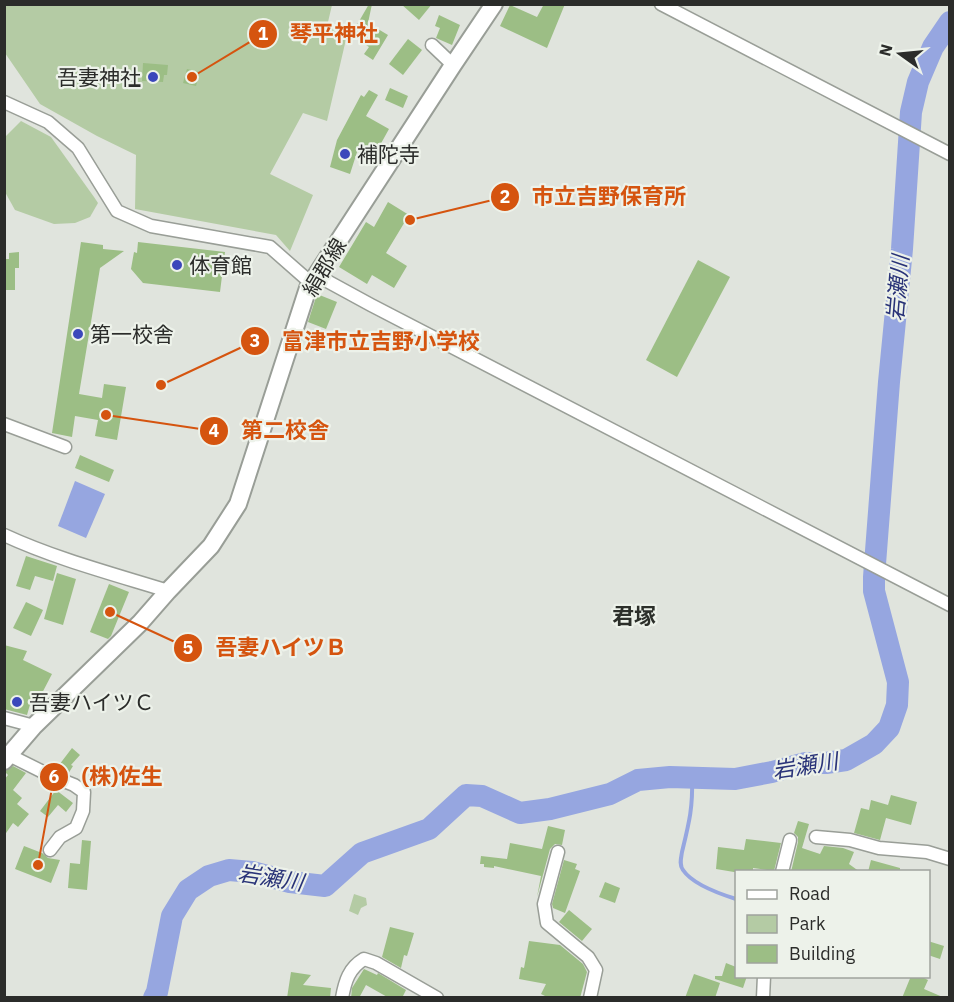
<svg xmlns="http://www.w3.org/2000/svg" width="954" height="1002" viewBox="0 0 954 1002" font-family="'IBM Plex Sans','Noto Sans JP',sans-serif">
	<style>
		.green { fill: #b4cba4 }
		.water { fill: #96a6e0 }
		.lines { fill: none; stroke-linecap: round; stroke-linejoin: round }
		.stream { stroke: #96a6e0; stroke-width: 4 }
		.river { stroke: #96a6e0; stroke-width: 22 }
		.building { fill: #9cbe85 }
		.minor-casing { stroke: #999e97; stroke-width: 15 }
		.major-casing { stroke: #999e97; stroke-width: 20 }
		.minor { stroke: #fff; stroke-width: 12 }
		.major { stroke: #fff; stroke-width: 16 }
		.poi-dot { fill: #3b47bb; stroke: #edf2ea; stroke-width: 2 }
		.labels { text-anchor: middle; dominant-baseline: central; stroke-width: 4.5; stroke-linejoin: round; paint-order: stroke }
		.poi-label { font-size: 21px; fill: #2b2c2a; stroke: #edf2ea; text-anchor: start }
		.street-label { font-size: 21px; fill: #2b2c2a; stroke: #edf2ea }
		.water-label { font-size: 22px; font-style: italic; fill: #293378; stroke: #edf2ea }
		.neighbourhood-label { font-size: 22px; font-weight: bold; fill: #2c2f2a; stroke: #edf2ea }
		.leader { fill: none; stroke: #d5540f; stroke-width: 2 }
		.callout-dot { fill: #d5540f; stroke: #edf2ea; stroke-width: 2 }
		.mark-label { font-size: 18px; text-anchor: middle; font-weight: bold; fill: #fff }
		.callout-label { font-size: 22px; text-anchor: middle; font-weight: bold; fill: #d5540f; stroke: #edf2ea; stroke-width: 4.5; stroke-linejoin: round; paint-order: stroke }
	</style>
	<rect width="100%" height="100%" fill="#e0e4dd"/>
	<g class="green">
		<path d="M4 5H332L328 22 347 35 327 121 303 113 270 174 313 195 290 251 276 235 135 209 136 155 97 136 40 104 5 53Z"/>
		<path d="M21 121 51 137 94 197 98 203 90 217 75 223 54 224 15 210 5 192V137Z"/>
		<path d="M354 894 366 898 367 905 361 908 358 915 349 911Z"/>
	</g>
	<path class="water" d="M75 481 105 494 86 538 58 526Z"/>
	<g class="lines">
		<path class="stream" d="M692 778C693 808 689 823 682 852 681 858 679 865 683 870 693 885 720 894 736 899"/>
		<path class="river" d="M154 998 157 992 172 916 188 890 209 876 229 870 252 872 290 882 325 886 362 853 429 829 466 795 482 796 520 813 550 809 610 794 638 780 670 777 735 779 772 772 805 763H826L846 760 874 744 889 728 897 705 898 682 874 591V577L889 382 902 249 911 112 918 82 933 47 950 22"/>
	</g>
	<g class="building">
		<path d="M369 4H372L368 23 388 35 373 60 364 54 369 47 360 41 363 35 354 30Z"/>
		<path d="M401 4H432L419 20Z"/>
		<path d="M544 4H565L547 48 500 26 510 5 537 17Z"/>
		<path d="M439 15 460 25 452 45 436 38 440 28 435 26Z"/>
		<path d="M408 39 422 50 403 75 389 64Z"/>
		<path d="M143 63 168 65 167 75H164L163 82 142 81Z"/>
		<path d="M187 69 200 72 196 86 183 83Z"/>
		<path d="M390 88 408 96 403 108 385 100Z"/>
		<path d="M369 90 378 95 366 116 389 129 379 147 381 148 376 158 358 149 350 174 330 167 337 140 361 95 364 97Z"/>
		<path d="M388 202 409 215 386 253 407 266 394 288 372 275 367 284 339 267 366 222 374 227Z"/>
		<path d="M81 242 103 245V249L124 251 100 268 79 394 102 398 104 384 126 387 117 440 95 436 98 420 75 416 72 437 52 433Z"/>
		<path d="M138 242 225 252 220 292 143 283 131 269 134 252 137 253Z"/>
		<path d="M19 252V268H15V290H4V259H9V253Z"/>
		<path d="M698 260 730 277 677 377 646 360Z"/>
		<path d="M317 294 337 302 326 329 308 322Z"/>
		<path d="M80 455 114 470 109 482 75 468Z"/>
		<path d="M26 556 57 566 53 581 35 576 30 590 16 586Z"/>
		<path d="M57 573 76 579 63 625 44 619Z"/>
		<path d="M109 584 129 592 111 636 108 639 90 632Z"/>
		<path d="M26 602 43 610 31 636 13 628Z"/>
		<path d="M4 645 27 651 23 660 52 674 40 697 33 694 27 715 4 709Z"/>
		<path d="M72 748 80 755 71 765 73 766 68 774 56 769Z"/>
		<path d="M13 766 26 773 13 790 22 798 17 804 29 814 18 827 13 823 4 836V780L8 775 4 771Z"/>
		<path d="M56 790 73 803 66 812 58 805 48 817 40 811Z"/>
		<path d="M891 795 917 802 911 825 886 818 880 840 854 833 861 808 869 810 871 800 888 805Z"/>
		<path d="M798 821 809 824 802 848 820 854 824 846 843 848 854 852 849 864 860 872H791L798 842V837L794 833Z"/>
		<path d="M548 826 565 830 562 845 555 844 550 849 537 897 541 876 494 866V868L484 867V864H480L481 856 507 859 510 843 542 849Z"/>
		<path d="M746 839 781 843 774 871 753 868V872H734L716 869 718 847 744 850Z"/>
		<path d="M82 840 91 841 87 890 68 888 70 863 80 864Z"/>
		<path d="M24 846 42 853 48 858 60 860 51 883 15 869Z"/>
		<path d="M564 860 577 864 575 869 580 871 565 913 553 908 552 904Z"/>
		<path d="M871 860 900 868V872H868Z"/>
		<path d="M605 882 620 888 615 903 599 897Z"/>
		<path d="M569 910 592 929 582 941 559 922Z"/>
		<path d="M390 927 414 933 407 956 404 955 401 968 382 957Z"/>
		<path d="M529 941 560 945 583 964 587 972 580 998H549L541 994 546 984 519 979 521 967 524 968Z"/>
		<path d="M928 941 944 946 940 959 928 955Z"/>
		<path d="M726 963 736 967V976H747L743 988 715 979V976H722Z"/>
		<path d="M364 969 377 975 378 973 406 990 402 998H389L366 985 359 998H351L352 988Z"/>
		<path d="M291 972 311 975 303 985 331 988 330 998H287Z"/>
		<path d="M694 974 720 983 715 998H685Z"/>
		<path d="M911 976H920L928 980 924 989 945 998H902Z"/>
	</g>
	<g class="lines">
		<g class="minor-casing">
			<g id="minor">
				<path d="M661 4 950 154"/>
				<path d="M432 45 453 65"/>
				<path d="M4 102 48 122 78 148 117 211 151 226 270 247 311 283"/>
				<path d="M316 275 371 305 950 605"/>
				<path d="M4 424 65 447"/>
				<path d="M4 535C56 559 113 574 168 591"/>
				<path d="M4 718 34 726"/>
				<path d="M9 755 49 775 74 785 84 792 83 811 76 828 60 837 50 850"/>
				<path d="M816 837 850 840 879 848 927 852 950 859"/>
				<path d="M558 852 544 904 547 923 588 957 596 970 590 998"/>
				<path d="M782 872 790 840"/>
				<path d="M342 998C345 981 349 968 364 959L376 963 437 998"/>
				<path d="M763 998 764 976"/>
			</g>
		</g>
		<g class="major-casing">
			<path id="major" d="M4 761 34 726 140 623 168 591 211 546 238 504 308 288 453 65 494 4"/>
		</g>
		<use href="#minor" class="minor"/>
		<use href="#major" class="major"/>
	</g>
	<g class="poi-dot">
		<circle cx="153" cy="77" r="6"/>
		<circle cx="345" cy="154" r="6"/>
		<circle cx="177" cy="265" r="6"/>
		<circle cx="78" cy="334" r="6"/>
		<circle cx="17" cy="702" r="6"/>
	</g>
	<g class="labels">
		<g class="poi-label">
			<text x="141" y="77" text-anchor="end">吾妻神社</text>
			<text x="357" y="154">補陀寺</text>
			<text x="189" y="265">体育館</text>
			<text x="90" y="334">第一校舎</text>
			<text x="29" y="702">吾妻ハイツＣ</text>
		</g>
		<g class="street-label">
			<text transform="translate(324 267) rotate(-59)">絹郡線</text>
		</g>
		<g class="water-label">
			<text transform="translate(897 288) rotate(-85)">岩瀬川</text>
			<text transform="translate(805 765) rotate(-9)">岩瀬川</text>
			<text transform="translate(271 877) rotate(9)">岩瀬川</text>
		</g>
		<g class="neighbourhood-label">
			<text x="634" y="615">君塚</text>
		</g>
	</g>
	<path class="leader" d="M192 77L263 34M410 220L505 197M161 385L255 341M106 415L214 431M110 612L188 648M38 865L54 777"/>
	<g class="callout-dot">
		<circle cx="192" cy="77" r="6"/>
		<circle cx="410" cy="220" r="6"/>
		<circle cx="161" cy="385" r="6"/>
		<circle cx="106" cy="415" r="6"/>
		<circle cx="110" cy="612" r="6"/>
		<circle cx="38" cy="865" r="6"/>
		<circle cx="263" cy="34" r="15"/>
		<circle cx="505" cy="197" r="15"/>
		<circle cx="255" cy="341" r="15"/>
		<circle cx="214" cy="431" r="15"/>
		<circle cx="188" cy="648" r="15"/>
		<circle cx="54" cy="777" r="15"/>
	</g>
	<g class="mark-label">
		<text x="263" y="40">1</text>
		<text x="505" y="203">2</text>
		<text x="255" y="347">3</text>
		<text x="214" y="437">4</text>
		<text x="188" y="654">5</text>
		<text x="54" y="783">6</text>
	</g>
	<g class="callout-label">
		<text x="334" y="41">琴平神社</text>
		<text x="609" y="204">市立吉野保育所</text>
		<text x="381" y="349">富津市立吉野小学校</text>
		<text x="285" y="438">第二校舎</text>
		<text x="281" y="655">吾妻ハイツＢ</text>
		<text x="122" y="784">(株)佐生</text>
	</g>
	<rect width="954" height="1002" fill="none" stroke="#2b2c2a" stroke-width="12"/>
	<rect x="735" y="870" width="195" height="108" fill="#edf2ea" stroke="#9fa39d" stroke-width="1.5"/>
	<rect x="747" y="890" width="30" height="9" fill="#ffffff" stroke="#9fa39d" stroke-width="1.5"/>
	<text x="789" y="900" font-size="18" fill="#2b2c2a">Road</text>
	<rect x="747" y="915" width="30" height="18" fill="#b4cba4" stroke="#9fa39d" stroke-width="1.5"/>
	<text x="789" y="930" font-size="18" fill="#2b2c2a">Park</text>
	<rect x="747" y="945" width="30" height="18" fill="#9cbe85" stroke="#9fa39d" stroke-width="1.5"/>
	<text x="789" y="960" font-size="18" fill="#2b2c2a">Building</text>
	<g transform="translate(900 54) rotate(285)" stroke="#edf2ea" stroke-width="4.5" paint-order="stroke">
	<path d="M0-4.5L10 22L0 15L-10 22Z" fill="#2b2c2a"/>
	<text y="-9" font-size="16" font-weight="bold" text-anchor="middle" fill="#2b2c2a">N</text>
	</g>
</svg>
